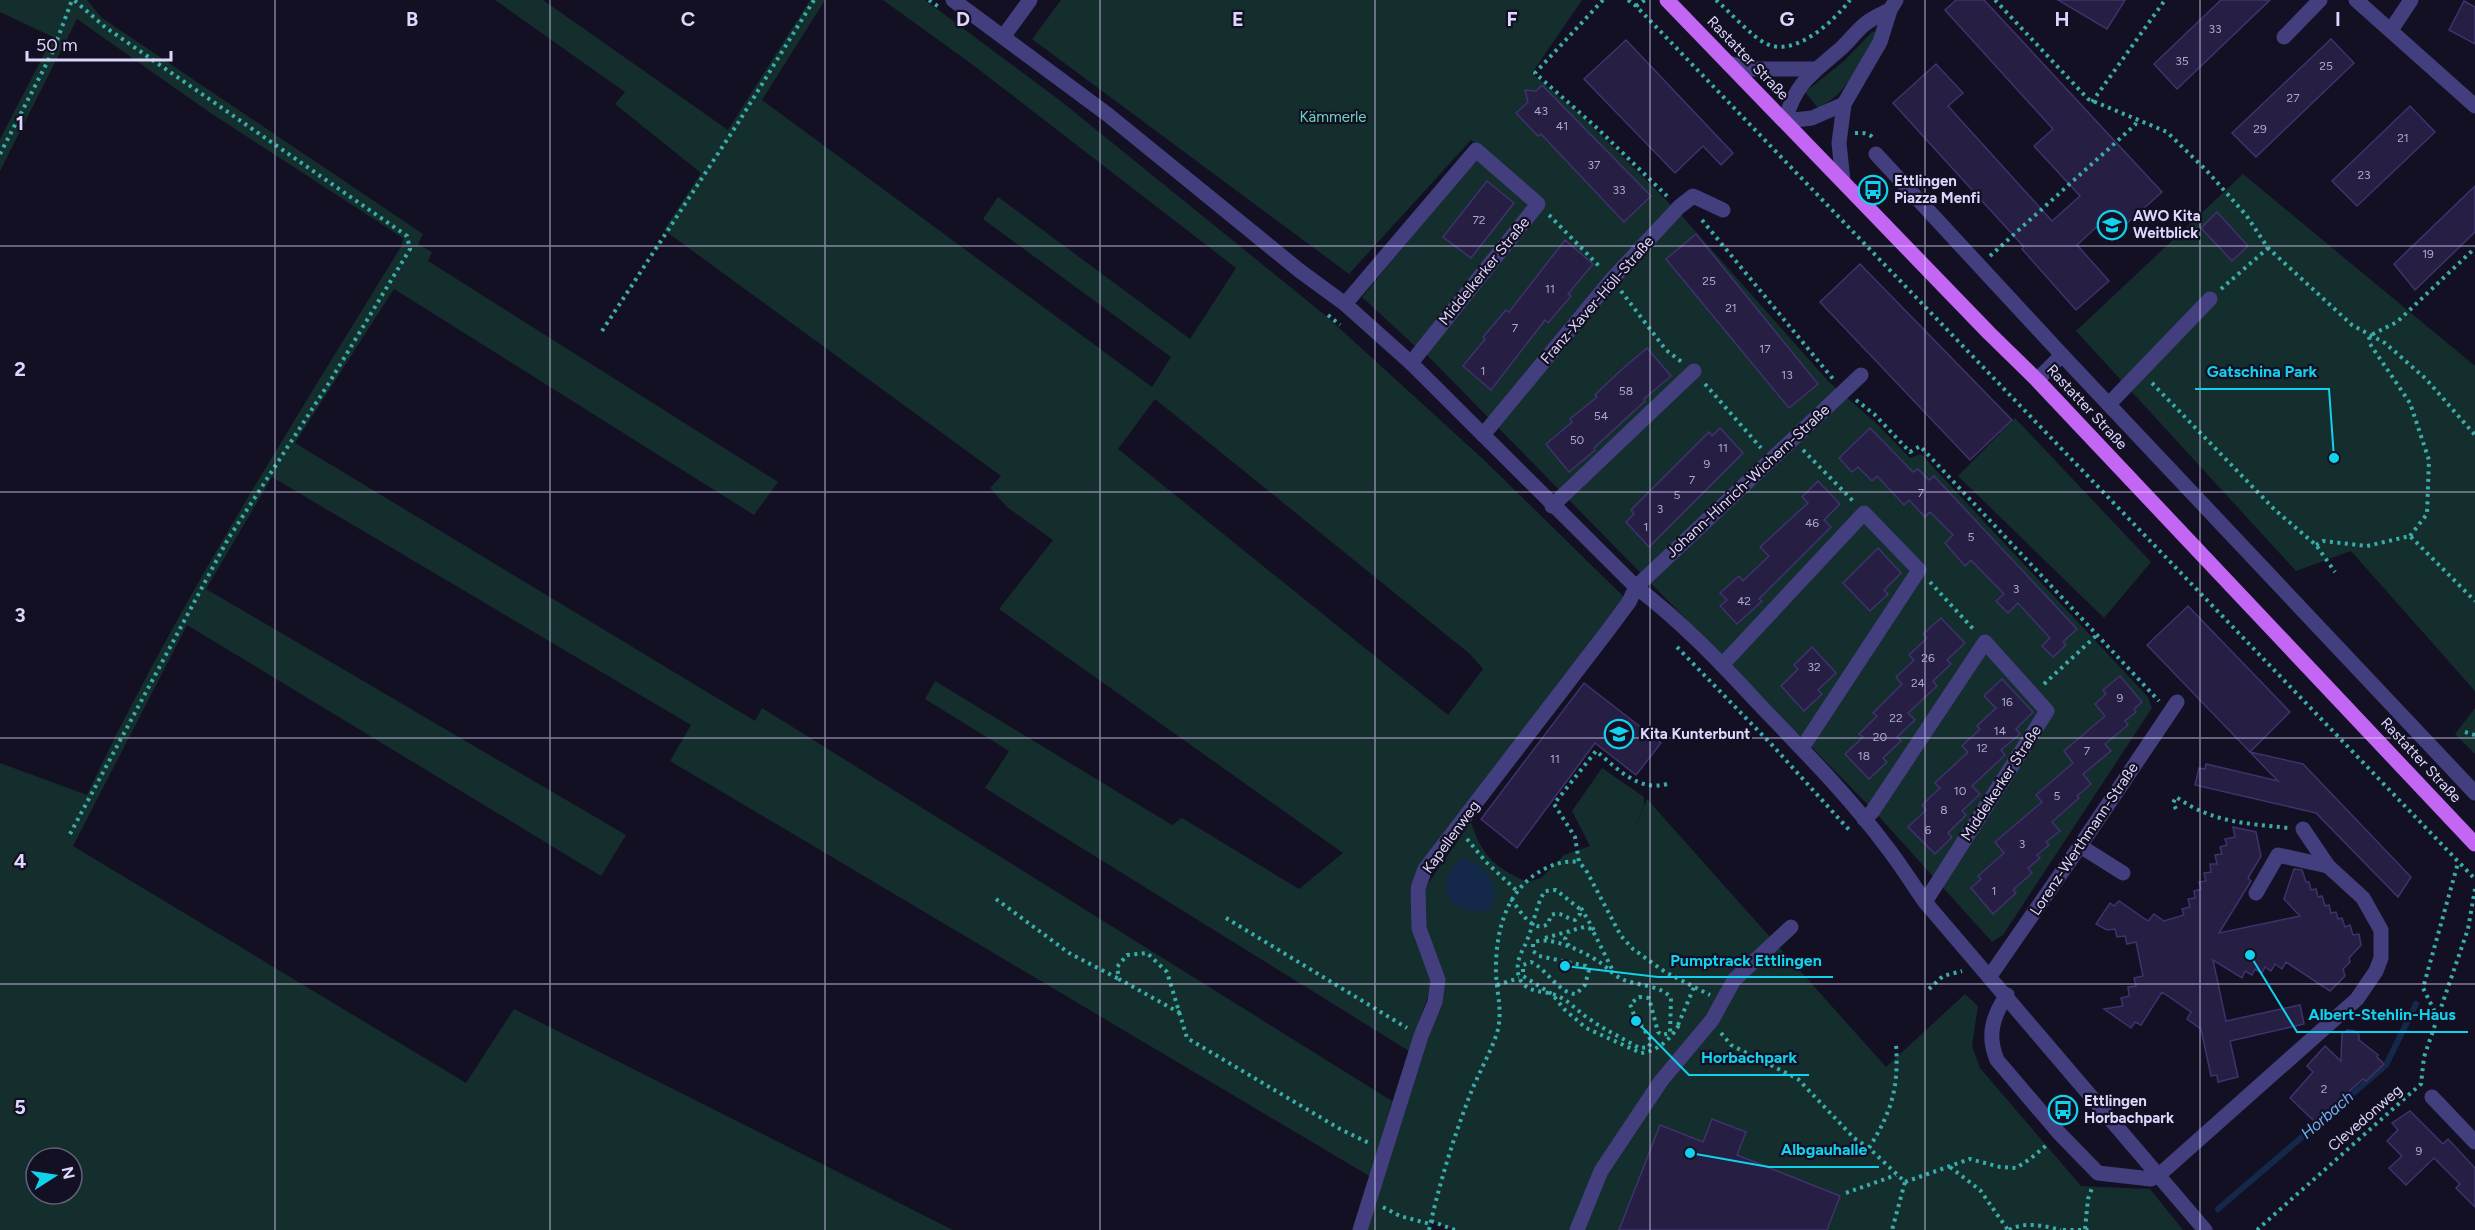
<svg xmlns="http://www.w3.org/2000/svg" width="2475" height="1230" viewBox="0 0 2475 1230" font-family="Figtree,sans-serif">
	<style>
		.green { fill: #142d2d; fill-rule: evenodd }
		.water { fill: #14284a }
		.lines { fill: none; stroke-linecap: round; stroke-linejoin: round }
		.stream { stroke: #14284a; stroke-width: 6 }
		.building { fill: #261e43; stroke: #3f326d; stroke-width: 1.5 }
		.path { stroke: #39aea9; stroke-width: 4; stroke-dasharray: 3 4.5; stroke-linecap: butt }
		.minor { stroke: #433f7f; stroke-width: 15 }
		.major { stroke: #c266f3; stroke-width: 15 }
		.grid { fill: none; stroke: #dcd7fc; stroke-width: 1.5; stroke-opacity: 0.55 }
		.labels { text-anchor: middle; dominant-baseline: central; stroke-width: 4.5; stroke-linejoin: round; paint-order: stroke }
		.number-label { font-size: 12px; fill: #aea9ce }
		.street-label { font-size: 15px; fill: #dcd7fc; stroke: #141024 }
		.park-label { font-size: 15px; fill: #68d6bd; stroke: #141024 }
		.poi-label { font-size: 15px; font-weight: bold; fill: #dcd7fc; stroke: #141024; text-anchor: start }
		.water-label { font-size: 16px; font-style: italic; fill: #6db2f4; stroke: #141024 }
		.grid-label { font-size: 20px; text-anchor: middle; font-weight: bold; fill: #dcd7fc; stroke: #141024; stroke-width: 4.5; stroke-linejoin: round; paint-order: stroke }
		.leader { fill: none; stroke: #12d1ec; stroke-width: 2 }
		.callout-dot { fill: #12d1ec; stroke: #141024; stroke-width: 2 }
		.callout-label { font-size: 16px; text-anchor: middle; font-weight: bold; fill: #12d1ec; stroke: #141024; stroke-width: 4.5; stroke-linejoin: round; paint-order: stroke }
	</style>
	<rect width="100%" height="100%" fill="#141024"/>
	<g class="green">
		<path d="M0 0H87L102 18 423 234 418 244 432 252 428 261 778 482 754 515 394 289 295 443 755 721 762 708 1392 1101 1371 1177 670 761 691 725 272 477 206 589 626 835 601 876 187 625 73 846 466 1083 514 1009 953 1230H0V763L87 795C177 604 292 425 402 245L403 238 209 112 77 19 0 171V139L53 37 0 12ZM36 1158H72V1194H36Z"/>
		<path d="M495 0H543L728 130 810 0H825L762 100 1152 387 1171 357 983 219 998 197 1190 339 1236 268 973 65 883 0H925L1062 102 1326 316 1484 460 1626 599 1420 867 1410 887 1414 926 1434 979 1409 1051 985 788 1009 751 925 699 935 681 1172 825 1182 818 1299 889 1343 853 999 609 1053 540 1007 507 990 488 1001 476 664 230 701 173 615 104 625 92ZM1155 399 1470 654 1483 669 1448 715 1118 449Z"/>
		<path d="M1061 0H1582L1532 73 1584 118 1680 214 1829 382 1876 423 1910 458 1921 454 2148 697 2152 708 2003 935 1992 942 1874 811 1426 354 1416 347 1362 297 1484 150 1471 140 1349 274 1032 39Z"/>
		<path d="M1873 31 1877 33C1860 62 1849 93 1818 108L1805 92 1843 62Z"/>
		<path d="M2243 174 2475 366V691L2351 551 2296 571 2076 331Z"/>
		<path d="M2015 418 2151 562 2104 618 1958 476Z"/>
		<path d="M2475 708V754L2455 734Z"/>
		<path d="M1602 768 1644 797V805L1633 832 1647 799 1886 1067 1965 994 1978 1006 1972 1046 1980 1068 2081 1186 2150 1189 2183 1230H1454L1431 1221 1429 1230H1360L1435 1002 1426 927 1424 889 1471 822C1482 856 1494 867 1527 882L1541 878 1564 855 1590 846 1572 811Z"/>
	</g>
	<path class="water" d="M1463 858C1486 863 1504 889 1489 910 1449 920 1430 879 1463 858Z"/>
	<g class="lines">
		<path class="stream" d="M2218 1209 2386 1065 2416 1004"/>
	</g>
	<g class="building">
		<path d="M1956 0H1984L2162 192 2115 234 2103 221 2077 245 2109 281 2076 310 2022 249 2024 247 1893 103 1936 64 1963 93 1948 106 2052 221 2080 196 2034 146 2053 129 1945 10Z"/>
		<path d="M2058 0H2125L2107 29Z"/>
		<path d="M2221 0H2270L2177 89 2154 64Z"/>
		<path d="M2464 1 2475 7V44L2449 30Z"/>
		<path d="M2331 39 2354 63 2256 157 2232 133Z"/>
		<path d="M1626 40 1733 153 1721 165 1703 146 1675 173 1584 79Z"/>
		<path d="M1542 85 1651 196 1624 222 1541 134 1538 136 1516 113 1528 102 1525 90 1536 91Z"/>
		<path d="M2410 106 2435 132 2357 206 2332 181Z"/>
		<path d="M1487 181 1514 203 1471 258 1443 237Z"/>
		<path d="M2475 186V232L2415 290 2394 264Z"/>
		<path d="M2217 212 2248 246 2232 261 2201 228Z"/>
		<path d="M1696 234 1818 384 1789 408 1666 259Z"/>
		<path d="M1565 240 1593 264 1568 294 1571 296 1548 323 1545 320 1491 390 1463 366 1485 339 1483 337 1506 310 1509 312Z"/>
		<path d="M1860 264 2012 420 1970 460 1820 302Z"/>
		<path d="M1647 348 1671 376 1644 399 1645 401 1594 448 1595 450 1569 472 1546 444 1572 422 1570 419 1597 397 1595 395 1620 371Z"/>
		<path d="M1720 428 1743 453 1649 547 1626 522 1634 514 1631 510 1709 432 1712 436Z"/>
		<path d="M1870 428 1913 472 1918 469 1929 480 1934 476 2077 629 2063 642 2066 645 2053 657 2042 646 2050 638 2018 603 2008 613 1996 601 2004 594 1971 560 1965 566 1945 543 1953 535 1930 512 1925 517 1909 500 1904 505 1877 476 1872 481 1858 467 1852 472 1839 458Z"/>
		<path d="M1818 481 1840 504 1824 520 1831 527 1759 599 1762 601 1737 624 1720 606 1727 600 1720 593 1739 576 1743 581 1769 556 1760 547 1808 503 1802 497Z"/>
		<path d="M1878 548 1901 573 1884 590 1888 594 1870 611 1843 583Z"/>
		<path d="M2188 606 2290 712 2250 752 2147 645Z"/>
		<path d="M1941 618 1965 643 1947 660 1951 664 1933 681 1937 686 1908 713 1915 720 1897 737 1901 741 1883 758 1887 762 1869 779 1845 754 1863 737 1859 734 1877 716 1873 713 1902 684 1896 677 1914 660 1909 655 1927 638 1923 634Z"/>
		<path d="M1812 647 1836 673 1818 690 1822 694 1804 711 1781 686 1798 669 1794 665Z"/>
		<path d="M2120 676 2142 702 2134 709 2136 712 2125 721 2128 725 2105 744 2111 751 2083 774 2091 784 2077 796 2079 798 2052 822 2060 831 2046 842 2049 845 2037 855 2040 858 2028 868 2032 873 2013 890 2016 893 1993 914 1971 888 1981 879 1978 876 2004 853 1995 842 2042 802 2036 795 2073 763 2064 751 2105 716 2095 704 2106 694 2103 690Z"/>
		<path d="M2002 679 2033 712 2016 729 2020 734 2001 750 2005 755 1972 786 1980 794 1962 811 1966 815 1948 833 1952 837 1935 854 1908 827 1926 810 1922 805 1940 788 1935 783 1968 752 1962 746 1980 729 1977 726 1996 708 1984 696Z"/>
		<path d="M1584 683 1661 743 1636 775 1595 743 1517 848 1481 819Z"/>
		<path d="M2250 752 2303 764 2411 877 2398 897 2316 813 2195 785 2199 768 2205 769 2206 764 2278 781Z"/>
		<path d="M2233 827 2256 832 2261 856 2248 878 2251 881 2219 933 2300 916 2284 899 2294 869 2302 870 2306 882H2309L2311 890 2316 889 2318 897 2322 896 2325 906 2329 905 2331 913 2336 912 2338 919 2342 918 2345 927 2350 925 2353 935 2359 934 2361 945 2349 958 2350 962 2343 969 2345 976 2330 991 2286 962 2282 969 2275 964 2271 971 2265 967 2262 973 2255 969 2252 975 2245 971 2242 978 2213 960 2226 1021 2300 1005 2304 1024 2230 1041 2238 1077 2218 1082 2217 1075 2211 1076 2201 1029 2187 1019 2191 1012 2162 992 2141 1025 2135 1022 2131 1028 2104 1009 2123 1006 2121 998 2129 996 2128 987 2136 986 2134 978 2143 976 2136 942 2127 944 2125 936 2117 937 2115 929 2107 930 2096 924 2110 903 2114 906 2119 901 2148 921 2154 914 2164 921 2184 915 2182 909 2190 907 2188 899 2195 898 2194 891 2201 889 2199 882 2206 881 2204 873 2211 872 2210 864H2217L2215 855 2222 854 2220 847 2227 845 2225 839 2235 837Z"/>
		<path d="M2347 1030 2355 1031 2359 1035V1040L2378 1055 2377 1057 2384 1064 2366 1081 2363 1079 2315 1122 2290 1098 2313 1072 2307 1066 2325 1046 2341 1061 2342 1034Z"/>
		<path d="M2410 1111 2443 1144 2448 1139 2475 1168V1207L2456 1188 2460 1184 2434 1158 2406 1185 2389 1168 2402 1156 2387 1141 2398 1130 2392 1123Z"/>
		<path d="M1712 1119 1746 1132 1737 1155 1840 1196 1827 1230H1619L1660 1125 1703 1142Z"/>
	</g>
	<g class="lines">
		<g class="path">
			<path d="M929 0 939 7"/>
			<path d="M1603 0 1535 73 1597 128 1667 196"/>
			<path d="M1628 0 1636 6 2475 879"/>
			<path d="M1716 0C1730 12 1751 36 1765 43 1794 59 1834 21 1850 0"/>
			<path d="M1995 0 2088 99 2167 132 2207 171 2246 215 2268 248 2352 325 2385 343 2426 379 2475 435"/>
			<path d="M1636 6 1645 0"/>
			<path d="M2092 102 2165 0"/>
			<path d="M1855 133C1863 133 1870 132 1874 140"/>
			<path d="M0 154 53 51 72 0"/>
			<path d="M1549 215 1600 267"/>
			<path d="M1702 220 1833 379"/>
			<path d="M1990 256 2135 125 2138 118"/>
			<path d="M2221 289 2268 248"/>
			<path d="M1621 291 1666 350 1682 362"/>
			<path d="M1328 315 1340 325"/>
			<path d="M602 331 738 123 814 0"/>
			<path d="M2152 383 2275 510 2316 545 2335 572"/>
			<path d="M1705 384 1761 448"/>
			<path d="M1856 400 1874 414 1910 452 1920 446 2159 701"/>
			<path d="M1803 450 1855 503"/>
			<path d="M2410 536 2427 514 2429 460 2410 403 2370 344 2369 336 2397 322 2475 248"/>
			<path d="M2316 545 2323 541 2367 546 2410 536 2475 601"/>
			<path d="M1930 582 1975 631"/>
			<path d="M1677 647 1773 746 1851 832"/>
			<path d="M2044 684 2098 634"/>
			<path d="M2465 732 2475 735"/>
			<path d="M1667 784C1638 792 1617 768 1596 751L1554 804 1575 837 1579 862 1586 870 1621 936 1633 949 1665 972 1710 995"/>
			<path d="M2176 809 2173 803 2176 797C2214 823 2244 823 2288 828"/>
			<path d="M70 834 228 539 329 383 410 249 407 236 105 27 74 0"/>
			<path d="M1467 839 1486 862 1516 890"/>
			<path d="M996 899 1069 953 1119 979"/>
			<path d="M1511 899C1520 910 1532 934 1548 924L1551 915C1562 911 1564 918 1575 920L1580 914V909L1556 890 1545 891C1536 905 1534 923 1528 938 1525 947 1519 954 1518 964 1517 969 1518 977 1521 981 1529 994 1545 990 1558 996 1571 1002 1579 1013 1591 1020 1606 1031 1623 1038 1639 1048L1649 1047 1651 1040 1634 1015 1630 1004 1639 997 1649 998 1658 1032 1662 1035 1670 1033 1671 998C1661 985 1639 986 1624 980 1614 976 1607 967 1598 961 1584 952 1548 934 1533 943V951L1539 956 1586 966 1589 970 1585 985 1576 994C1559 994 1547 969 1531 962L1523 965V976L1552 994 1564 1009 1586 1028 1641 1053C1657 1052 1673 1037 1680 1023"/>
			<path d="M1581 908 1595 932"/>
			<path d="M1226 918 1407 1028"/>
			<path d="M1545 938 1584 927 1592 929 1612 969"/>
			<path d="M1569 946 1565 939 1569 932"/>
			<path d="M1497 985 1519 978"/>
			<path d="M1929 989 1943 976 1962 971"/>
			<path d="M1180 1013 1119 979 1117 967 1127 955 1147 953 1167 972 1187 1038 1340 1129 1371 1144"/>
			<path d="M2438 1018 2423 988 2458 863"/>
			<path d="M1678 1025 1694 987"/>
			<path d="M1721 1033 1731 1045 1798 1079 1854 1138 1869 1148 1905 1182 1892 1230"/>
			<path d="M1869 1148C1892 1111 1899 1087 1896 1044"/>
			<path d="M1950 1167 1980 1190 2008 1230"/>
			<path d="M1905 1182 1970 1159 2000 1167 2016 1168 2030 1159 2048 1144"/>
			<path d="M1846 1193 1896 1175"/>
			<path d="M1383 1207 1400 1216 1430 1224"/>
			<path d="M1431 1221 1455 1230"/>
			<path d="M2085 1229 2088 1199 2092 1188"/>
			<path d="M1429 1230C1439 1185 1453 1139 1470 1095 1478 1074 1490 1054 1497 1033 1503 1012 1497 995 1496 974 1495 939 1503 898 1533 876 1547 866 1562 860 1579 862"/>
			<path d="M2009 1230C2025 1221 2044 1226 2061 1230"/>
			<path d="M2063 1230H2090"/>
			<path d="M2257 1230 2421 1084 2424 1057 2468 929 2475 889"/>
		</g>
		<g class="minor">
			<path d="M953 0 1107 114 1300 271 1345 304 1411 363 1636 587C1681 621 1720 662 1758 703 1802 749 1848 795 1886 846 1900 864 1912 883 1925 902L2205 1230"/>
			<path d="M2356 0 2475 106"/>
			<path d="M2391 30 2411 0"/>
			<path d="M1003 37 1030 0"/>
			<path d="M2284 37 2320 0"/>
			<path d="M1728 63 1752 69H1814"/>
			<path d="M1844 104 1812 118 1785 121C1795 84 1811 74 1838 51 1848 43 1855 32 1865 24 1872 18 1882 14 1890 10"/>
			<path d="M1876 154 2062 355 2475 793"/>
			<path d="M1843 181 1839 143 1844 104 1880 42 1890 10 1896 0"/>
			<path d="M1345 304 1476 150 1538 204 1411 363"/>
			<path d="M2037 380 2062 355"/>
			<path d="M2109 404 2210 299"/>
			<path d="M1483 435 1612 279 1679 207 1693 196 1723 210"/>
			<path d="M1552 506 1694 371"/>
			<path d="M1722 665 1864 513 1919 570 1802 748"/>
			<path d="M1864 819 1872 812 1985 642 2047 711 1925 902"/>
			<path d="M2303 829 2328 866"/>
			<path d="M2080 846 2123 873"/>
			<path d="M1990 976 2080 846 2177 702"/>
			<path d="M2007 995C1992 1017 1987 1036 1997 1060L2059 1133 2098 1173 2151 1179 2159 1175 2357 999 2376 971 2381 958V930L2363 898 2328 866 2278 855 2256 893"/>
			<path d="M2432 1097 2475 1142"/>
			<path d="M1360 1230 1421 1036 1435 1002 1438 980 1419 928 1418 888 1425 869 1606 633 1629 602 1636 587 1861 375"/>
			<path d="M1577 1230 1601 1171 1661 1081 1712 1020 1734 980 1791 927"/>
		</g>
		<path class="major" d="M1667 0 1989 333 2037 380 2475 844"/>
	</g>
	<path class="grid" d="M275 0V1230M550 0V1230M825 0V1230M1100 0V1230M1375 0V1230M1650 0V1230M1925 0V1230M2200 0V1230M0 246H2475M0 492H2475M0 738H2475M0 984H2475"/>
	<defs>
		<g id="bus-ring" transform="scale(1.5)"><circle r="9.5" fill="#141024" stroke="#12d1ec" stroke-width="1.5"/><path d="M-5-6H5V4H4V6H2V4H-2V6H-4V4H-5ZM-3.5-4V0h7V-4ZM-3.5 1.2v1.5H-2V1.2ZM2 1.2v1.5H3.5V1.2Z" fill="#12d1ec"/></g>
		<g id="school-ring" transform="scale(1.5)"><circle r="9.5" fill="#141024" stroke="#12d1ec" stroke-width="1.5"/><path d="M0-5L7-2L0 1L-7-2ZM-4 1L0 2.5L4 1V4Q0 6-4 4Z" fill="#12d1ec"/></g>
	</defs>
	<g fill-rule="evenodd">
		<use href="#bus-ring" x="1873" y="190"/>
		<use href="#school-ring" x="2112" y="225"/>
		<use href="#school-ring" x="1619" y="734"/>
		<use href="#bus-ring" x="2063" y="1110"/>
	</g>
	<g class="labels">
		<g class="number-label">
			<text x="2215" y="29">33</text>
			<text x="2182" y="61">35</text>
			<text x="2326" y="66">25</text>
			<text x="2293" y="98">27</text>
			<text x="1541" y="111">43</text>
			<text x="1562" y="126">41</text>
			<text x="2260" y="129">29</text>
			<text x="2403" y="138">21</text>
			<text x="1594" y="165">37</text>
			<text x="2364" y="175">23</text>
			<text x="1619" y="190">33</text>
			<text x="1479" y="220">72</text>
			<text x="2428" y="254">19</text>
			<text x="1709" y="281">25</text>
			<text x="1550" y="289">11</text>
			<text x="1731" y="308">21</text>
			<text x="1515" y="328">7</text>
			<text x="1765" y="349">17</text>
			<text x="1483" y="371">1</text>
			<text x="1787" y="375">13</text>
			<text x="1626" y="391">58</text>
			<text x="1601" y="416">54</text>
			<text x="1577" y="440">50</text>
			<text x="1723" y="448">11</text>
			<text x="1707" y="464">9</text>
			<text x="1692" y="480">7</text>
			<text x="1921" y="493">7</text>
			<text x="1677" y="495">5</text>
			<text x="1660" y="509">3</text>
			<text x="1812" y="523">46</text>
			<text x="1646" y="527">1</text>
			<text x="1971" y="537">5</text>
			<text x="2016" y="589">3</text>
			<text x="1744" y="601">42</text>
			<text x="1928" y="658">26</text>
			<text x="1814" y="667">32</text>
			<text x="1918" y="683">24</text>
			<text x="2120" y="698">9</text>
			<text x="2007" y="702">16</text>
			<text x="1896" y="718">22</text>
			<text x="2000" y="731">14</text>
			<text x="1880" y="737">20</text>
			<text x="1982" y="748">12</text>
			<text x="2087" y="751">7</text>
			<text x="1864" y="756">18</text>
			<text x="1555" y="759">11</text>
			<text x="1960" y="791">10</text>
			<text x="2057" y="796">5</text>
			<text x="1944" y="810">8</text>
			<text x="1928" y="830">6</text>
			<text x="2022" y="844">3</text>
			<text x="1994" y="891">1</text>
			<text x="2324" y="1089">2</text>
			<text x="2419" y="1151">9</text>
		</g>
		<g class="street-label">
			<text transform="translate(1748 58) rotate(46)">Rastatter Straße</text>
			<text transform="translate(1484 271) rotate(-51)">Middelkerker Straße</text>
			<text transform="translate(1597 300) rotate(-49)">Franz-Xaver-Höll-Straße</text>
			<text transform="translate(2087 407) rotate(47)">Rastatter Straße</text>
			<text transform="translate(1748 481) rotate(-43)">Johann-Hinrich-Wichern-Straße</text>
			<text transform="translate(2421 760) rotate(47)">Rastatter Straße</text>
			<text transform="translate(2001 783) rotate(-57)">Middelkerker Straße</text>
			<text transform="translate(1451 837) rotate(-54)">Kapellenweg</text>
			<text transform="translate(2084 839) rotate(-56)">Lorenz-Werthmann-Straße</text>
			<text transform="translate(2365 1118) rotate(-41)">Clevedonweg</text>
		</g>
		<g class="park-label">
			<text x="1333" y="117">Kämmerle</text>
		</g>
		<g class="poi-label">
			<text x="1894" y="181">Ettlingen<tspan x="1894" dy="17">Piazza Menfi</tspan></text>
			<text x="2133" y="216">AWO Kita<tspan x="2133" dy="17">Weitblick</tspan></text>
			<text x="1640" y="734">Kita Kunterbunt</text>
			<text x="2084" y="1101">Ettlingen<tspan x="2084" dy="17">Horbachpark</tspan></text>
		</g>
		<g class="water-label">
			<text transform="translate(2327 1115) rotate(-41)">Horbach</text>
		</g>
	</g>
	<g class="grid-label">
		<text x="412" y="26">B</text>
		<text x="688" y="26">C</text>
		<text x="963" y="26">D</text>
		<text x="1238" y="26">E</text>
		<text x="1512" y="26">F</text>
		<text x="1787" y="26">G</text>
		<text x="2062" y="26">H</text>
		<text x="2338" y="26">I</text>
		<text x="20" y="130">1</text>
		<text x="20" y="376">2</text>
		<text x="20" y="622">3</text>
		<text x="20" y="868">4</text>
		<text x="20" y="1114">5</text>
	</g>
	<path class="leader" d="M2334 458L2329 389H2195M1565 966L1658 977H1833M2250 955L2297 1032H2468M1636 1021L1689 1075H1809M1690 1153L1769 1167H1879"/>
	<g class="callout-dot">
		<circle cx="2334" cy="458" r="6"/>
		<circle cx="1565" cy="966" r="6"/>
		<circle cx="2250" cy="955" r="6"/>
		<circle cx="1636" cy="1021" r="6"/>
		<circle cx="1690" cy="1153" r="6"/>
	</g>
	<g class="callout-label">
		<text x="2262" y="377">Gatschina Park</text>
		<text x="1746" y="966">Pumptrack Ettlingen</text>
		<text x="2382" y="1020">Albert-Stehlin-Haus</text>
		<text x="1749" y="1063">Horbachpark</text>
		<text x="1824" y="1155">Albgauhalle</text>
	</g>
	<g transform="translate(54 1176) rotate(78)"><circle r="28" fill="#141024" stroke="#64607a" stroke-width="1.5"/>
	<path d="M0-4.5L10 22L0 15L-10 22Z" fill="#12d1ec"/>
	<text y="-9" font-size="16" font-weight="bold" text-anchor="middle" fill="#dcd7fc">N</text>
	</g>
	<path d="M27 51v9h144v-9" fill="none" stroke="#dcd7fc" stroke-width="3"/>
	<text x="36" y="51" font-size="18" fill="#dcd7fc" stroke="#141024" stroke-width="4.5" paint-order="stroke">50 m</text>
</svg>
